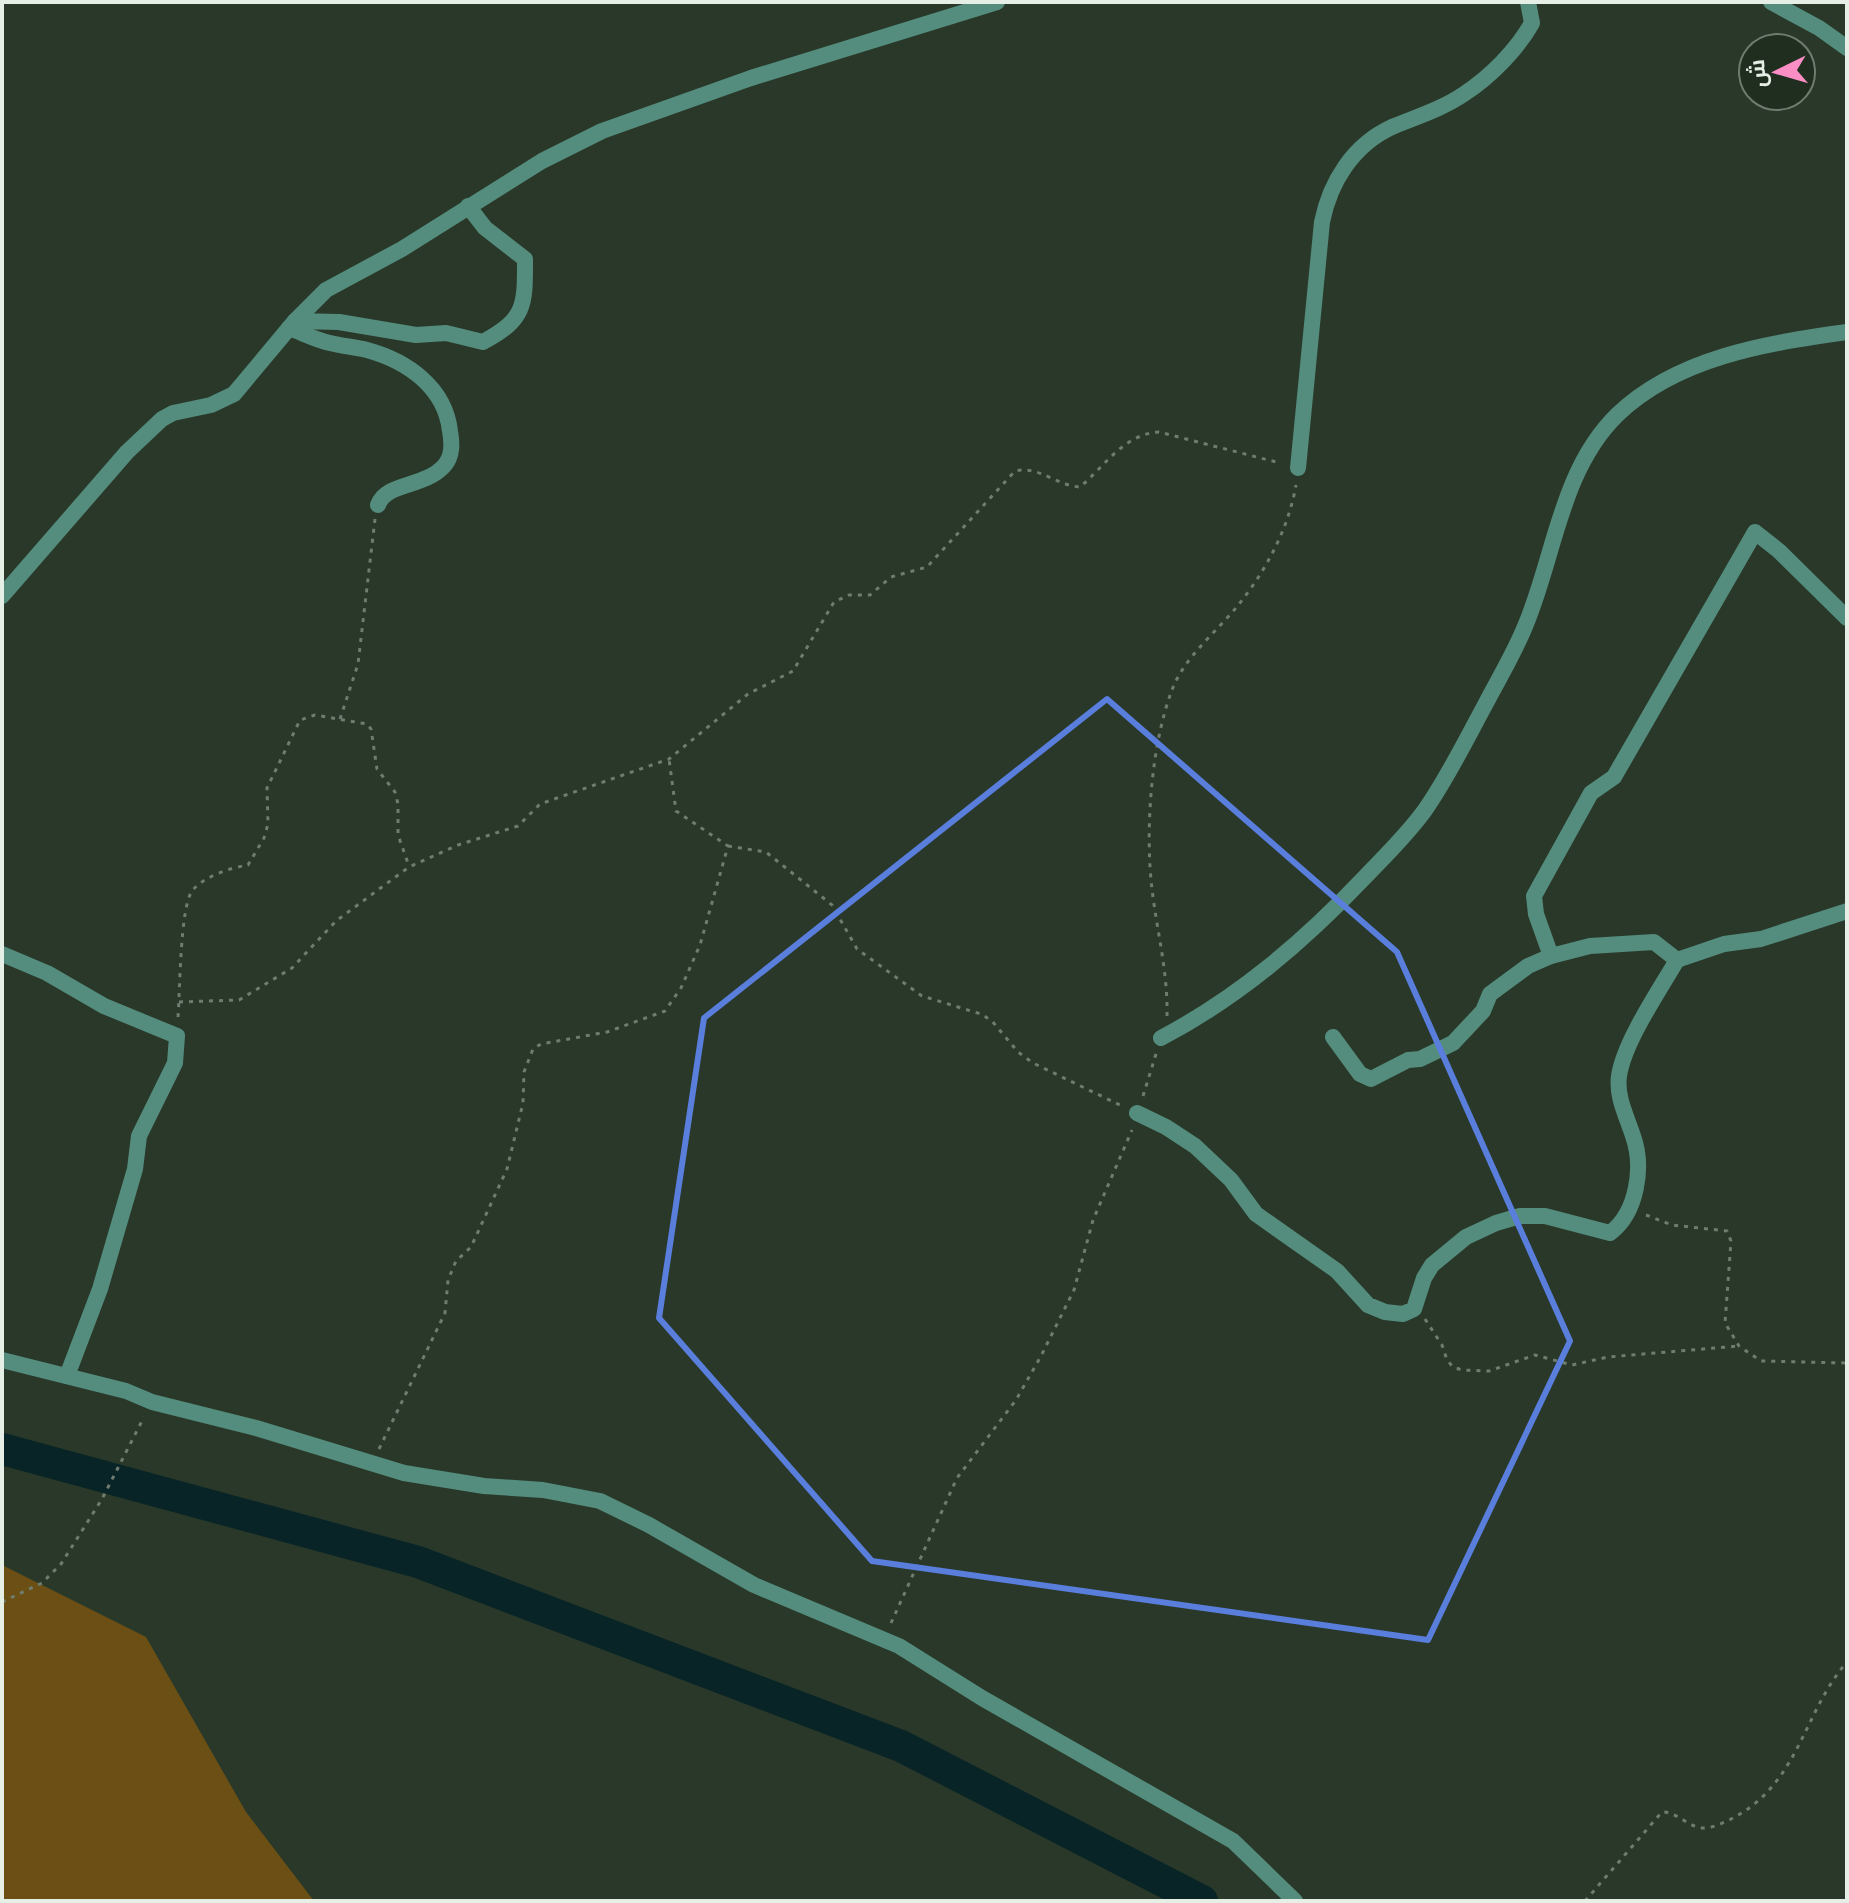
<svg xmlns="http://www.w3.org/2000/svg" width="1849" height="1903" viewBox="0 0 1849 1903" font-family="Lato,Cairo,sans-serif">
	<style>
		.green { fill: #6b4f14 }
		.lines { fill: none; stroke-linecap: round; stroke-linejoin: round }
		.river { stroke: #082427; stroke-width: 32 }
		.path { stroke: #6f7c6f; stroke-width: 3; stroke-dasharray: 4 6; stroke-linecap: butt }
		.minor { stroke: #548d7d; stroke-width: 16 }
		.tertiary { stroke: #548d7d; stroke-width: 16 }
		.marked { fill: none; stroke: #597edc; stroke-width: 6; stroke-linejoin: round }
	</style>
	<rect width="100%" height="100%" fill="#293829"/>
	<path class="green" d="M2 1565 146 1637 246 1812 314 1901H2Z"/>
	<g class="lines">
		<path class="river" d="M2 1449 418 1562 901 1746 1202 1901"/>
		<g class="path">
			<path d="M340 719 358 664 375 519"/>
			<path d="M728 846 766 852 832 905 857 949 922 996 981 1014 992 1021 1018 1052 1033 1063 1122 1106"/>
			<path d="M179 1002 239 1000 292 968 336 921 409 867 458 845 518 826 540 804 669 759 748 694 793 671 834 602 849 595H870L891 577 927 567 1015 471C1037 465 1058 486 1080 487 1105 466 1124 434 1159 432L1280 463"/>
			<path d="M1167 1016C1168 972 1157 932 1152 889 1145 831 1151 745 1172 690 1184 658 1213 635 1235 609 1264 574 1288 531 1296 485"/>
			<path d="M178 1017C180 992 180 908 192 891 204 876 230 868 248 865L264 838 268 824 267 788 300 720 315 715 367 724 371 729 377 769 395 792 398 804V835L409 866"/>
			<path d="M1143 1096 1156 1054"/>
			<path d="M1646 1215 1672 1225 1727 1231 1731 1241 1725 1323 1739 1346 1761 1361 1847 1363"/>
			<path d="M1425 1319 1442 1345 1447 1360 1453 1367 1462 1370 1489 1371 1535 1355 1572 1365 1608 1357 1739 1346"/>
			<path d="M379 1449 445 1313 448 1280 456 1261 471 1247 507 1169 523 1103 524 1072 533 1049 541 1044 607 1032 665 1011 681 988 700 945 728 846 676 811 669 759"/>
			<path d="M2 1602 42 1583 61 1564 102 1499 144 1417"/>
			<path d="M891 1623 957 1478 1016 1400 1041 1356 1074 1290 1093 1220 1132 1130"/>
			<path d="M1585 1901 1662 1812C1677 1812 1687 1826 1702 1828 1711 1829 1723 1823 1731 1819 1799 1785 1803 1712 1847 1662"/>
		</g>
		<g class="minor">
			<path d="M295 321 339 322 416 335 446 333 483 342C526 319 525 305 525 259L485 228 468 206"/>
			<path d="M289 328C303 333 316 340 330 343 342 346 355 347 367 350 407 361 445 387 450 431 452 443 453 456 444 466 424 488 386 482 378 505"/>
			<path d="M1298 468 1322 222C1330 182 1353 145 1392 127 1416 117 1442 109 1464 94 1490 77 1517 50 1532 23L1528 2"/>
			<path d="M2 954 47 973 104 1006 177 1036 175 1063 139 1136 135 1169 100 1289 67 1376"/>
			<path d="M1551 956 1536 914 1534 896 1591 793 1614 777 1755 532 1779 551 1847 618"/>
			<path d="M1333 1037 1360 1074 1371 1079 1408 1060 1420 1059 1453 1043 1483 1011 1490 994 1528 966 1551 956 1590 946 1654 942 1677 960 1724 944 1761 939 1847 911"/>
			<path d="M1161 1038C1239 997 1304 941 1364 878 1385 856 1407 835 1425 810 1448 777 1466 740 1485 705 1499 678 1515 652 1526 624 1555 554 1561 470 1617 415 1677 357 1768 343 1847 332"/>
			<path d="M1137 1113 1166 1127 1195 1146 1231 1180 1256 1214 1337 1271 1368 1305 1385 1312 1403 1314 1414 1309 1424 1278 1432 1265 1466 1237 1496 1223 1520 1216H1545L1610 1233C1637 1213 1644 1167 1633 1136 1627 1117 1616 1097 1619 1076 1624 1042 1659 991 1677 960"/>
			<path d="M2 1360 126 1391 152 1402 256 1428 404 1473 484 1486 543 1490 600 1501 649 1525 754 1585 899 1646 982 1698 1233 1841 1295 1901"/>
		</g>
		<g class="tertiary">
			<path d="M1771 2 1819 28 1847 48"/>
			<path d="M2 596 127 452 162 419 173 413 211 405 234 394 295 321 326 290 402 249 542 161 602 131 751 78 997 2"/>
		</g>
	</g>
	<path class="marked" d="M1107 699 1397 952 1570 1341 1428 1640 872 1561 659 1318 704 1018Z"/>
	<rect width="1849" height="1903" fill="none" stroke="#e6efe5" stroke-width="8"/>
	<g transform="translate(1777 72) rotate(265)"><circle r="38" fill="#202e1f" stroke="#6f7b6e" stroke-width="2"/>
	<path d="M0-6L14 30L0 20L-14 30Z" fill="#fb8fc5"/>
	<text y="-12" font-size="22" font-weight="bold" text-anchor="middle" fill="#e6efe5">ش</text>
	</g>
</svg>
